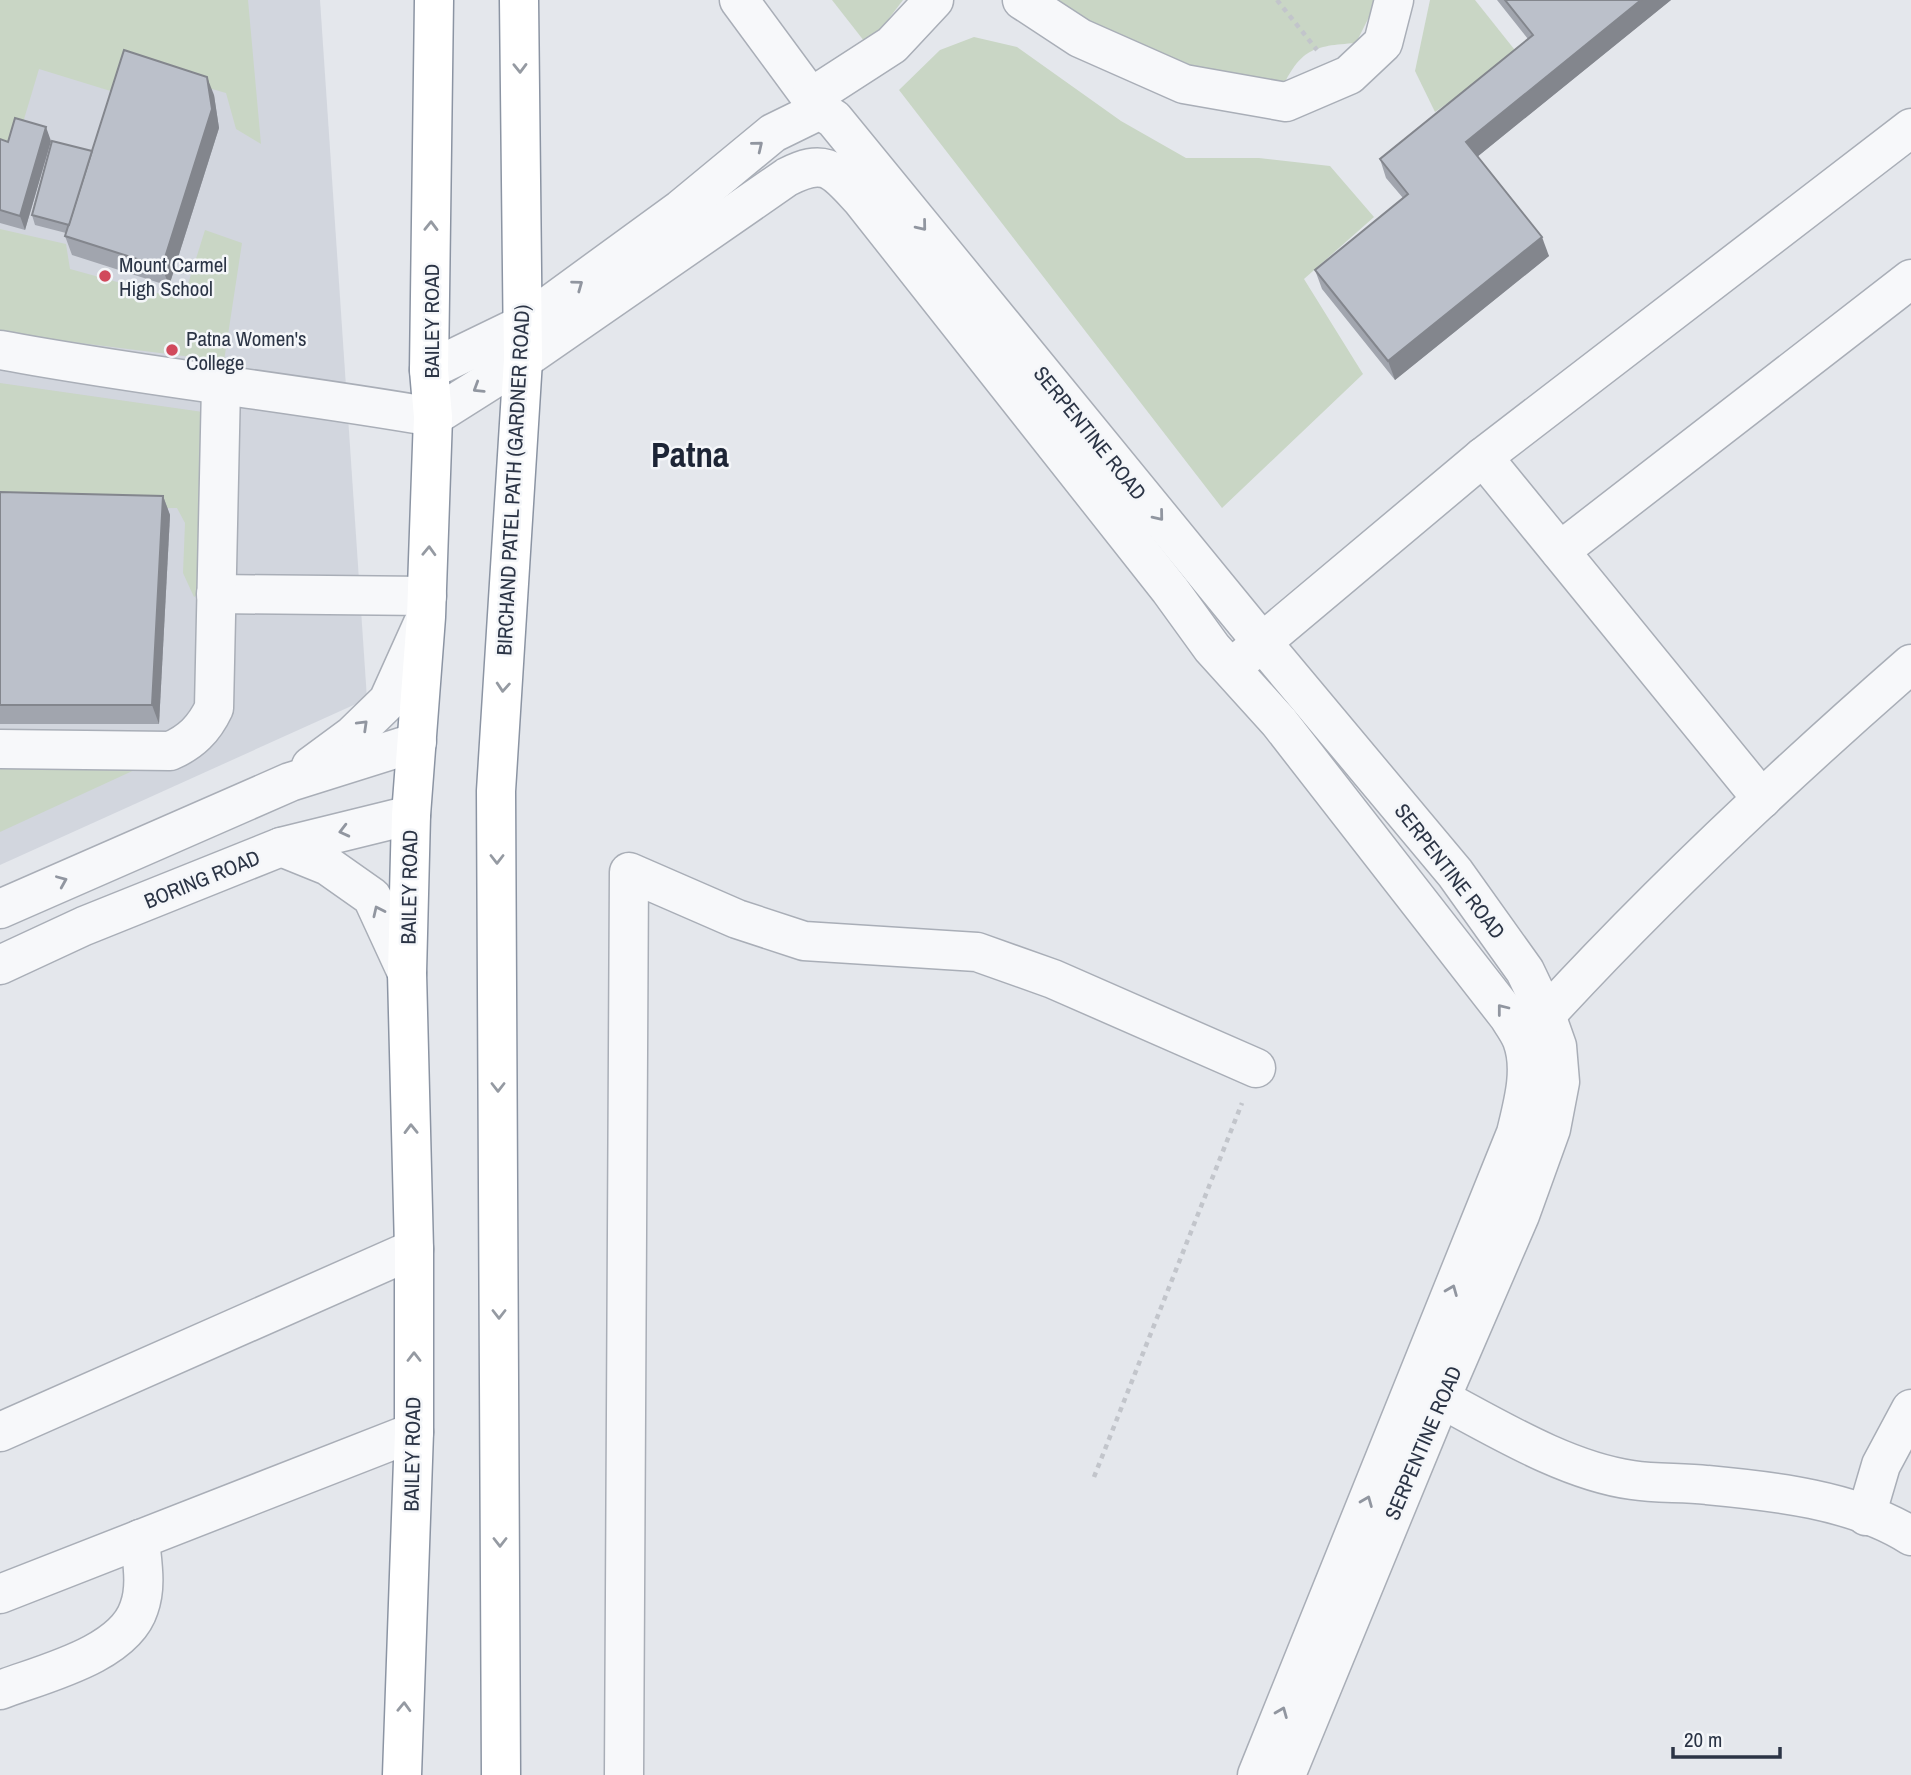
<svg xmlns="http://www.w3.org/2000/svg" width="1911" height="1775" viewBox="0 0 1911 1775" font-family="'Archivo Narrow',sans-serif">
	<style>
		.built { fill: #d2d6de }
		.green { fill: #c9d6c5 }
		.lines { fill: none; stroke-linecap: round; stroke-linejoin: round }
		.minor-casing { stroke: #a9aeb7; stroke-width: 41 }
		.highway-casing { stroke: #8b94a3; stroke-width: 41 }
		.path { stroke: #c2c5cb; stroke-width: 4.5; stroke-dasharray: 5 5; stroke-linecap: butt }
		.minor { stroke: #f7f8fa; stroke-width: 38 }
		.highway { stroke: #fff; stroke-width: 38 }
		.wall { fill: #a1a5ae }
		.shaded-wall { fill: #83868d }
		.building { fill: #bbc0ca; stroke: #83868d; stroke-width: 2 }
		.oneway { stroke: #959aa2 }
		.oneway2 { stroke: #9196a0 }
		.poi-dot { fill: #d1495b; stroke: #f4f6f9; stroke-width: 2.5 }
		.labels { text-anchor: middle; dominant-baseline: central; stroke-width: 5; stroke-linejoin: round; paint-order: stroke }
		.poi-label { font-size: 21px; fill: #2b3445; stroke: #f4f6f9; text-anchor: start }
		.street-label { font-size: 21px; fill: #2b3445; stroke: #f4f6f9 }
		.town-label { font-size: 35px; font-weight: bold; fill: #1d2536; stroke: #f4f6f9 }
	</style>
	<rect width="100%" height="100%" fill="#e4e7ec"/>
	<path class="built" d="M0 0H320L367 699 0 865Z"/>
	<g class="green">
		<path d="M0 0H248L261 144 236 129 226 93 128 65 117 93 39 69 13 156 0 152Z"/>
		<path d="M832 0H903L868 46Z"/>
		<path d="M1033 0H1374L1372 11 1356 43C1312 46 1301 49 1281 90L1232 86Z"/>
		<path d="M1430 0H1475L1518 54 1435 112 1415 71Z"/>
		<path d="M974 37 1017 47 1121 121 1186 158H1259L1330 166 1374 217 1304 279 1363 374 1222 508 899 90 940 50Z"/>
		<path d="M0 229 66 244 70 269 183 300 205 230 242 243 224 361 0 333Z"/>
		<path d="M0 383 224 415 211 586 194 597 183 573 185 523 177 508 0 509Z"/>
		<path d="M165 756 0 832V762Z"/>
	</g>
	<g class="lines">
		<g class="minor-casing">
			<g id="minor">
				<path d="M739 0 820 110"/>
				<path d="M1022 0 1080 38 1184 84 1286 102 1349 75 1383 43 1394 0"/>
				<path d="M810 98 892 45 934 0"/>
				<path d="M0 350C144 377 289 392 433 417L523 360 787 177C826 157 834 170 861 199L1170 590 1212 648 1279 722 1508 1016C1513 1024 1519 1032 1522 1040 1533 1069 1523 1104 1516 1133L1257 1775"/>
				<path d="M429 370 522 325 681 209 773 133 820 110 834 119 1261 641 1455 873 1525 971 1546 1015 1557 1046 1560 1082 1551 1129 1520 1215 1441 1398 1286 1775"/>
				<path d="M1483 457 1762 799"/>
				<path d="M1560 551 1911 279"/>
				<path d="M216 594 427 596"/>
				<path d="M1241 660 1483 457 1911 128"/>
				<path d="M0 749 170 751C191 742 204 729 214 708L221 386"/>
				<path d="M311 766 353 735 388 701 424 621"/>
				<path d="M281 847 328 866 372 897 407 973"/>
				<path d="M0 909 290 782 417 742"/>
				<path d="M0 965 84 926 281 847 411 815"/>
				<path d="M1546 1015C1660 891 1784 775 1911 664"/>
				<path d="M1419 1387C1484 1420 1560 1470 1632 1480 1657 1484 1682 1482 1707 1485 1772 1491 1855 1500 1911 1536"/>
				<path d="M0 1432 414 1249"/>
				<path d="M1866 1516 1881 1465 1911 1409"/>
				<path d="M0 1594 414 1432"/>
				<path d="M0 1690C42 1674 124 1655 139 1608 147 1586 142 1562 140 1539"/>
				<path d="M624 1775 629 872 737 919 804 941 977 952 1053 979 1256 1068"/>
			</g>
		</g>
		<g class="highway-casing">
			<g id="highway">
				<path d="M402 1775 414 1432V1249L407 973 411 815 426 617 433 417 429 370 434 0"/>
				<path d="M501 1775 496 791 523 360 519 0"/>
			</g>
		</g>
		<g class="path">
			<path d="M1277 0 1317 50"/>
			<path d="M1094 1477 1242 1103"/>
		</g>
		<use href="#minor" class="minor"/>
		<use href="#highway" class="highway"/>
	</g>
	<g class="wall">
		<path d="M1497 0H1671L1477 157 1549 256 1395 380 1322 289 1315 270 1403 198 1386 178 1380 159 1528 39Z"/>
		<path d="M214 95 219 128 169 286 72 255 65 236 66 233 35 225 32 215 92 151Z"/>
		<path d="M0 139 8 142 51 141 25 230 0 223Z"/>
		<path d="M0 492 163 496 170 515 159 724H0Z"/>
	</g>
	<g class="shaded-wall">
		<path d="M1641 0H1671L1472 161 1466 142Z"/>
		<path d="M207 77 214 95 219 128 169 286 162 267Z"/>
		<path d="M46 127 51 141 25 230 20 216Z"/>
		<path d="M1542 237 1549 256 1395 380 1388 361Z"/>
		<path d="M163 496 170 515 159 724 152 705Z"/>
	</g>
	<g class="building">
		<path d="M1505 0H1641L1466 142 1542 237 1388 361 1315 270 1408 194 1380 159 1533 35Z"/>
		<path d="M124 50 207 77 212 109 162 267 65 236Z"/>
		<path d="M15 118 46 127 20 216 0 210V139L8 142Z"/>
		<path d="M52 141 92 151 69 225 32 215Z"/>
		<path d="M0 492 163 496 152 705H0Z"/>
	</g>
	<defs><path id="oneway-chevron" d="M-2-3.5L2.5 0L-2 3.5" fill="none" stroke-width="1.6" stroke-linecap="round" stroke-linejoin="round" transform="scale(1.75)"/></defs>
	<g class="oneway">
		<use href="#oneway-chevron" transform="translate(520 68) rotate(89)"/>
		<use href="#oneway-chevron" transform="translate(431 226) rotate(-89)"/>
		<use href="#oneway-chevron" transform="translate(429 551) rotate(-88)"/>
		<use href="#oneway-chevron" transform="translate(503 687) rotate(94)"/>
		<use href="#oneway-chevron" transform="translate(497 859) rotate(90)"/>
		<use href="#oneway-chevron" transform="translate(498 1087) rotate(90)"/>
		<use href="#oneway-chevron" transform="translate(411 1129) rotate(-91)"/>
		<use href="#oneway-chevron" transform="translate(499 1314) rotate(90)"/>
		<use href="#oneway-chevron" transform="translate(414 1357) rotate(-90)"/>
		<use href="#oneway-chevron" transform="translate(500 1542) rotate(90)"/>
		<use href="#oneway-chevron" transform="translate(404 1707) rotate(-88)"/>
	</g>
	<g class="oneway2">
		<use href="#oneway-chevron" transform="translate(758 146) rotate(-39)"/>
		<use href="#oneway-chevron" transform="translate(922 226) rotate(51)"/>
		<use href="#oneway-chevron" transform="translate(578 285) rotate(-36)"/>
		<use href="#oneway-chevron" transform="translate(478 388) rotate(148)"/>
		<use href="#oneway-chevron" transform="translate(1159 516) rotate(51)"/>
		<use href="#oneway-chevron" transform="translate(363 725) rotate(-44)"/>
		<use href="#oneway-chevron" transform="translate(344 831) rotate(166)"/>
		<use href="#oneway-chevron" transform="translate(62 881) rotate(-23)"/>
		<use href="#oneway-chevron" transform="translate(378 911) rotate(-115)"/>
		<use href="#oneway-chevron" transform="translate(1502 1009) rotate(-128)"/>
		<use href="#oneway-chevron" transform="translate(1452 1290) rotate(-68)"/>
		<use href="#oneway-chevron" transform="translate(1367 1501) rotate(-68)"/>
		<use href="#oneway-chevron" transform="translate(1282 1712) rotate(-68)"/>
	</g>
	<g class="poi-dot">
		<circle cx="105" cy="276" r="7"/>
		<circle cx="172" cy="350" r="7"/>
	</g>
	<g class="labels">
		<g class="poi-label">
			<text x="119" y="264">Mount Carmel<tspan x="119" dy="24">High School</tspan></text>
			<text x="186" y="338">Patna Women's<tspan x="186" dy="24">College</tspan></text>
		</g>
		<g class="street-label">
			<text transform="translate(431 321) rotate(-90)">BAILEY ROAD</text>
			<text transform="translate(1090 433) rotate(51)">SERPENTINE ROAD</text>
			<text transform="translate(513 480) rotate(-87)">BIRCHAND PATEL PATH (GARDNER ROAD)</text>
			<text transform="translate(1450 871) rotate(52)">SERPENTINE ROAD</text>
			<text transform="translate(202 879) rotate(-22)">BORING ROAD</text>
			<text transform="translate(409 887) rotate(-89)">BAILEY ROAD</text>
			<text transform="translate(1423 1443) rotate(-67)">SERPENTINE ROAD</text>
			<text transform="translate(412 1454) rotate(-89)">BAILEY ROAD</text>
		</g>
		<g class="town-label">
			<text x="690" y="454">Patna</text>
		</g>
	</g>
	<path d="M1673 1747v10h107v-10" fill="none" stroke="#2b3445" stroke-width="3.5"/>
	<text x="1684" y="1747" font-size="21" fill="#2b3445" stroke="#f4f6f9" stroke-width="5" paint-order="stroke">20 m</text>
</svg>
